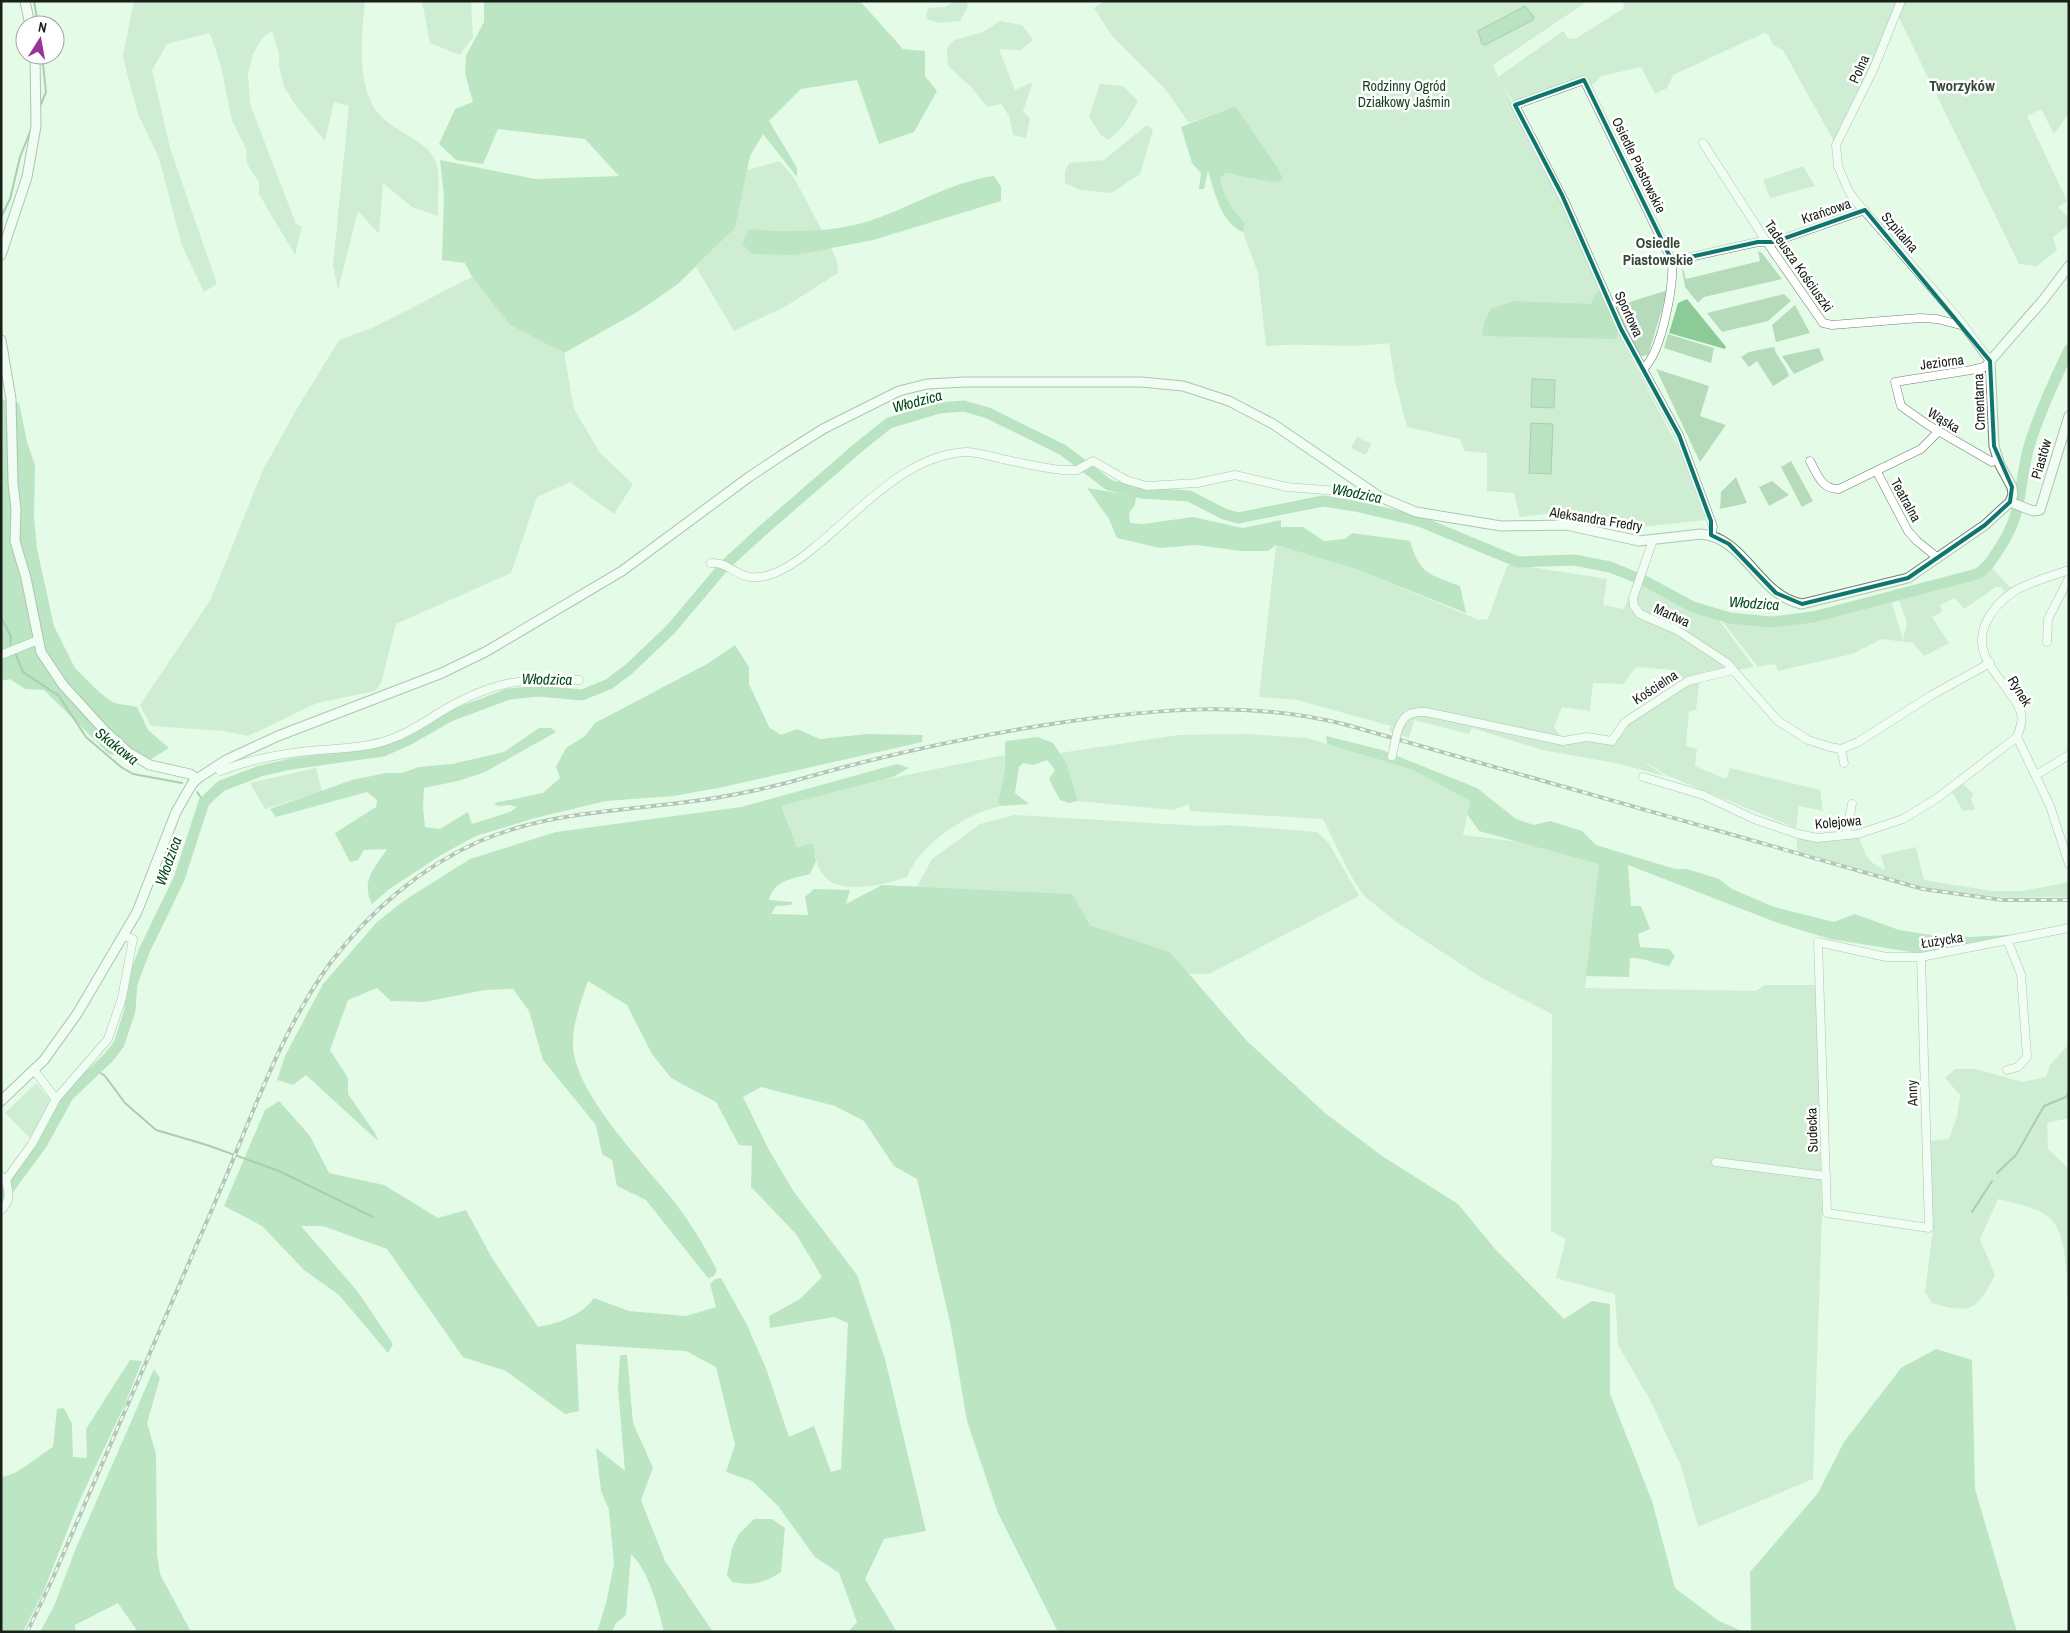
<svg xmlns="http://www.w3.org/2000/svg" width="2070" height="1633" viewBox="0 0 2070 1633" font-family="'Archivo Narrow',sans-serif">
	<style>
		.green { fill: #b6dbbb; fill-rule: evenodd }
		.forest { fill: #8cca97 }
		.water { fill: #88c693; stroke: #66946e }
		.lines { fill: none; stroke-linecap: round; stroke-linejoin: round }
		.stream { stroke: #66946e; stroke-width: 2 }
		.river { stroke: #88c693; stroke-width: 11 }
		.minor-casing { stroke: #6c826f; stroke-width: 9 }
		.tertiary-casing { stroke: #6c826f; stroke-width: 11 }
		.minor { stroke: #fff; stroke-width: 8 }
		.tertiary { stroke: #fff; stroke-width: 9 }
		.rail-casing { stroke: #79887b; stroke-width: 4 }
		.rail { stroke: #fff; stroke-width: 2; stroke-dasharray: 5.5; stroke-linecap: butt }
		.minor-bridge-casing { stroke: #6c826f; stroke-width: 9; stroke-linecap: butt }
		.minor-bridge { stroke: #fff; stroke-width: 8 }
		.marked { fill: none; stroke: #0f766e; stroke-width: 4; stroke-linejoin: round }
		.labels { text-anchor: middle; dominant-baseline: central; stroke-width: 5; stroke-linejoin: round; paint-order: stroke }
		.street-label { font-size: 14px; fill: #171f18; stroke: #fff }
		.park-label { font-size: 14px; fill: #154321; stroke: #fff }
		.neighbourhood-label { font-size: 15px; font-weight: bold; fill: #354838; stroke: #fff }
		.water-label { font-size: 15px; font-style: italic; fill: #00491a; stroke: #fff }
	</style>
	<rect width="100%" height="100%" fill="#e4fce7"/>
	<g class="green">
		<path d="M134 1H365C362 34 357 74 372 104 384 130 428 138 436 162 441 175 437 202 438 216L412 207 383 183 379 234 358 211 338 290 333 265 349 106 334 102 325 141 296 106 284 87 279 66V53L272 31 263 37 253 54 248 74 250 104 296 224 302 227 295 255 259 194V182L247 164 246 148 232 121 221 66 210 33 167 44 152 70 170 148 217 284 204 292 182 246 159 158 138 114 126 69 123 55Z"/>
		<path d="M422 1H471L473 37 460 55 430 43Z"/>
		<path d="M954 1H966L968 6 960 21 940 23 926 19 928 8 945 7Z"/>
		<path d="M1104 1H1588L1493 65 1498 77 1563 31 1568 38 1575 39 1624 8 1623 1H2069V113L2054 134 2041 109 2027 116 2067 201 2058 207 2069 218V225L2053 237 2057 250 2037 266 2019 264 1898 16 1836 145 1783 50 1773 45 1768 34 1764 33 1673 75 1667 88 1655 94 1641 67 1602 76 1588 89 1584 81 1515 105 1501 82 1574 220 1621 329V339L1682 455 1705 520 1630 528 1565 512 1520 517 1514 493 1487 491V453L1465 451 1460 439 1407 427 1395 381 1389 343C1348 349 1307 342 1266 346L1258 273 1243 232 1245 223C1231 209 1224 198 1220 178L1226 173 1234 175 1235 106 1189 123 1165 89 1112 36 1094 8Z"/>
		<path d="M1000 21 1022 25 1033 40 1021 50 999 49 1015 90 1033 82 1023 111 1030 118 1026 138 1013 135 1009 116 1001 104 987 107 972 88 948 66 947 48 954 40 983 32Z"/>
		<path d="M1100 84 1123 86 1138 101 1124 125 1109 140 1101 135 1089 117Z"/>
		<path d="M1147 125 1153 130 1140 174 1111 193 1081 190 1065 183V171L1069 163 1104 160Z"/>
		<path d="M780 161 794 178 823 232 749 229 796 255 831 248 837 260 838 273 786 306 734 331 696 267 735 228 747 170Z"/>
		<path d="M1803 166 1815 186 1770 198 1763 180Z"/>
		<path d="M1758 251 1762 253 1782 279 1704 297 1698 303 1685 287 1682 269H1683L1686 279 1760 261Z"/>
		<path d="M472 277 510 325 564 353 574 409 600 453 633 484 614 514 570 482 537 497 511 573 396 624 381 683 375 691 317 703 248 736 224 731 151 726 140 705 211 599 263 470 295 412 339 340 372 328Z"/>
		<path d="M1668 290 1648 355 1642 356 1635 351 1614 307Z"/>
		<path d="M1784 294 1791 301 1768 321 1722 332 1707 313Z"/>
		<path d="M1795 305 1810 333 1776 342 1772 325Z"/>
		<path d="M1668 334 1714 348 1711 363 1664 348Z"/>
		<path d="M1774 347C1777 358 1786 365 1789 376L1773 386 1757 361 1749 367 1741 357 1749 352Z"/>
		<path d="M1819 348 1824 360 1794 374 1782 356Z"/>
		<path d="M1656 369 1709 386 1700 416 1726 425 1700 462Z"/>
		<path d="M1357 437 1371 444 1366 455 1351 448Z"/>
		<path d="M1791 461 1813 501 1802 507 1781 467Z"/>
		<path d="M1736 477 1747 503 1720 509 1721 492Z"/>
		<path d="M1772 481 1789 495 1769 506 1759 487Z"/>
		<path d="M1276 545 1356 569 1479 620 1488 619 1507 566 1511 564 1607 579 1603 605 1624 609 1636 579 1645 581 1693 607 1730 618 1771 622 1813 617 1976 574 1988 564 2011 588 2004 591 2001 587H1996L1964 609 1955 598 1940 605 1942 612 1932 617 1949 643 1924 656 1913 643 1882 639 1852 654 1778 671 1775 664 1758 667 1722 621 1719 620 1754 667 1700 677 1696 710 1689 711 1686 746 1697 749 1695 766 1726 779 1730 768 1820 790 1823 811 1799 806 1796 828 1668 776 1637 757 1665 776 1615 763 1542 750 1472 728 1469 734 1414 720 1409 738 1389 731 1391 726 1297 700 1259 697ZM1899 600 1907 623 1903 640 1892 603ZM1636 667 1674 670 1687 681 1625 722 1612 741 1587 737 1563 741 1554 727 1562 707 1590 711 1593 683 1623 684Z"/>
		<path d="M1246 734 1307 738 1413 770 1470 801 1463 835 1520 842 1600 864 1585 988 1756 991 1765 985H1816L1822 1214 1813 1479 1698 1527 1681 1466 1650 1400 1618 1345 1615 1294 1556 1278 1566 1239 1551 1231 1552 1014 1482 978 1398 923 1364 896 1351 876 1323 819 1190 811 1189 804 1173 810 1078 801 1067 764 1060 753 1178 735Z"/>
		<path d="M1004 755 1005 769 998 803 1001 806C968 812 919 845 907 877 888 884 840 896 824 876 816 866 815 855 813 843L797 847 781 806 882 780Z"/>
		<path d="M316 768 322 791 265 809 250 783Z"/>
		<path d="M1963 784 1973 794 1971 799 1975 810 1963 811 1952 792Z"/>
		<path d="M1014 815 1202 826 1229 825 1317 832 1328 842 1359 896 1209 974H1189L1170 952 1090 925 1071 894 917 887 932 859 946 849 980 824Z"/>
		<path d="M1797 830 1832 837 1858 834C1865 853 1865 861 1885 870L1881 855 1916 847 1924 880 1992 891H2023L2069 882V897L2008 898 1923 887 1797 851Z"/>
		<path d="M2067 1046 2069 1047V1118L2047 1123 2048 1149 2069 1169V1314C2066 1288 2070 1229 2046 1215 2032 1206 2014 1203 1998 1199L1980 1239 1995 1275C1977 1311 1971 1314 1932 1303L1925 1292 1933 1230 1931 1141 1949 1139 1957 1117 1960 1095 1945 1078 1955 1069H1976L2022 1082 2046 1077 2050 1065Z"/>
		<path d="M36 1083 50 1100V1106L31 1139 5 1113Z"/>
	</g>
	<g class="forest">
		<path d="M484 1H860L903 49 925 51V76L937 91 914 132 879 144 857 80 801 89 769 121 797 168V177L763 134 750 156 735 228 678 284 639 311 564 353 510 325 472 277 465 263 442 260 444 197 440 160 535 179 619 176 585 139 498 129 483 164 456 160 439 144 455 109 473 102 465 73 466 56 484 22Z"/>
		<path d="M1235 106 1279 170 1283 180 1272 182 1226 173 1220 178C1224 197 1231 209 1245 223L1243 232C1220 222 1215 192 1208 171L1204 189H1199L1201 173 1192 163 1181 127Z"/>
		<path d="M994 176 1001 187V201L873 240 796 255 753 254 742 244 749 229C792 231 827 234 869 221 912 207 950 182 994 176Z"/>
		<path d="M1601 291 1617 329V339L1482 336 1485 320 1491 309 1514 301 1591 304 1595 294Z"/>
		<path d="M1687 299 1726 347 1725 349 1669 333 1678 303Z"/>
		<path d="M1 399 19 403 27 442 35 465 34 517 37 549 54 626 75 668 100 693 114 703 137 707 148 730 169 748 146 762 109 754 44 690 25 689 10 679 1 681Z"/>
		<path d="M1087 488 1136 496 1135 505 1129 513 1130 523 1143 524 1193 517 1243 528 1281 520V527H1303L1324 541 1345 539 1352 533 1410 541C1420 575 1429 574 1460 586L1466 613 1356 569 1276 545 1268 551H1241L1196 545 1160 548 1117 538 1109 519Z"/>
		<path d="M735 645 749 667V684L769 727 781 735 797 729 820 739 867 734 923 735 922 742 723 787 674 796 606 801 535 818 476 836 441 855 388 890 372 904C360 881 375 868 387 849L364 850 358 860 350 862 335 833 376 807 377 800 367 792 276 817 270 809 352 780 386 773H402L419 767 452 764 504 752 539 728H551L556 732 485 772 458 781 424 788 423 808 425 827 440 829 468 812 472 824 510 812 517 807 510 805 498 806 494 803 543 793 560 778 556 767 566 748 585 736 595 723 707 664Z"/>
		<path d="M1326 736 1382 750 1477 788 1516 819 1534 825 1550 821 1582 831 1596 845 1675 869H1687L1719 879 1732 889 1774 907 1834 922 1855 914 1899 930 1951 938 2025 934 2021 939 1917 953 1830 939 1778 923 1628 865 1631 906H1641L1650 929 1638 934 1640 947 1669 949 1675 956 1669 966C1655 964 1643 957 1630 958L1629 977 1586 976 1599 864 1479 831 1467 814 1470 801 1413 770 1327 744Z"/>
		<path d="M1038 737 1053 743 1067 764 1078 801 1069 803 1060 800 1049 779 1055 770 1047 760 1033 765 1023 763 1019 767 1015 793 1029 804 1001 806 998 803 1005 769V743L1007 741Z"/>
		<path d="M897 764 909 768 893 777 781 806 797 847 813 843 816 861 810 874C792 879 774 880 769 900L793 902 791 905 776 906 771 914 808 915 805 897 814 889 850 890 846 904 882 885 1072 894 1090 925 1170 952 1247 1041 1325 1113 1382 1156 1458 1204 1496 1250 1564 1319 1592 1301 1610 1304V1394L1652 1501 1675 1588 1719 1621 1744 1632H1058L998 1513 967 1421 951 1327 917 1179 894 1166 864 1121 835 1106 761 1087 743 1097 769 1150 794 1192 857 1275 885 1359 926 1531 884 1539 865 1579 897 1632H848L857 1622 839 1573 815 1557 778 1506 752 1481 726 1472 735 1445 716 1367 686 1351 576 1344 579 1411 565 1414 506 1371 463 1357 387 1249 323 1226H301L358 1292 393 1344 388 1353 339 1295 304 1270 262 1226 224 1206 265 1110 279 1101 310 1136 329 1173 384 1185 438 1218 466 1210 492 1258 538 1327C559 1323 581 1316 594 1298L629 1311 686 1316 716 1307 710 1284 715 1279 721 1278 747 1325 766 1368 789 1437 814 1426 831 1472 841 1469 848 1323 834 1317 770 1328 769 1316 800 1299 822 1277 796 1234 751 1187 752 1146 739 1145 716 1102 671 1078 652 1054 627 1005 588 981C580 1005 568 1034 575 1059 585 1101 639 1159 667 1193 687 1217 703 1243 717 1270L714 1276 708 1278 646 1200 617 1186 612 1160 602 1154 596 1125 543 1060 529 1011 513 989 485 990 424 1002 391 1001 377 988 348 1000 330 1050 348 1078V1094L375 1133 378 1141 306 1075 293 1085 277 1080 285 1056 323 984 377 922 405 900 470 859 556 832 741 807Z"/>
		<path d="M1936 1349 1972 1360 1975 1489 2017 1632H1751L1750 1572 1818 1493 1844 1442 1901 1368Z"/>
		<path d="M620 1355H627L633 1423 653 1468 641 1500 665 1561 713 1632H664C658 1608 649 1571 631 1554L626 1615 616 1623 612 1632H597L606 1603 614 1564 609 1510 601 1491 596 1448 625 1471 618 1388Z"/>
		<path d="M130 1360 142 1361 125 1404 78 1504 44 1590 23 1632H1V1477C19 1475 36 1457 53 1447L57 1409 64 1408 72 1424 73 1457 87 1458 86 1429Z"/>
		<path d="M154 1369 160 1378 147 1423 156 1454 157 1555 160 1574 191 1632H138L118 1603 75 1625 76 1632H40L54 1606 76 1548Z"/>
		<path d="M754 1519H772L785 1528 781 1572C765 1583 751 1586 732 1582L727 1575 732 1548 739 1534Z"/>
	</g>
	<g class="water">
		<path d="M1525 6 1534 17 1533 20 1485 45 1482 44 1478 31Z"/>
		<path d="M1532 379 1555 380 1554 408 1531 407Z"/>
		<path d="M1531 423 1553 424 1551 474 1529 473Z"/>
	</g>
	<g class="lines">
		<g class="stream">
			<path d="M34 1 38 25"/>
			<path d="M41 104 46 92 42 55"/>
			<path d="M1 217 10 199 20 157 32 127"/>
			<path d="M1 617 11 637 10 645"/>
			<path d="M16 655 23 672 59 696 86 737 121 767 133 774 182 783"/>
			<path d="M197 792 204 802"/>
			<path d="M96 1070 105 1076 125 1103 156 1130 207 1145 279 1171 373 1217"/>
			<path d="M1997 1173 2016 1155 2044 1106 2066 1097 2069 1092"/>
			<path d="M1972 1212 1992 1181"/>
		</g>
		<path class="river" d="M1 1199 41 1145 68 1096 109 1057 119 1044 130 1010 132 983 145 949 179 879 204 802 221 786 260 771 291 764 383 751 408 740 450 716 509 694 539 691 582 695 609 684 629 669 671 629 725 565 762 531 859 447 889 423 939 408 964 406 988 413 1063 450 1109 485 1141 493 1189 496 1224 514 1238 518 1323 501 1355 506 1419 521 1518 562 1574 560 1610 567 1645 581 1693 607 1730 618 1771 622 1813 617 1977 574C1986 569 1991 561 1997 552 2026 511 2017 485 2030 443 2040 411 2054 381 2069 350"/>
		<g class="minor-casing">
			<g id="minor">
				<path d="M1901 1 1874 68 1836 145 1838 166 1848 190 1854 199 1957 317 1990 361 1984 367 1971 370 1895 382 1901 406 1928 425 1992 462 1998 459"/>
				<path d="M1703 143 1766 241 1823 323 1832 325 1920 318 1937 319 1964 326"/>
				<path d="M1672 261 1758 242H1774L1865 210"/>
				<path d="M1644 368C1662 351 1674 285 1672 261L1584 80 1515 105 1565 202 1621 329 1679 435 1711 521 1713 527 1711 535"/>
				<path d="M1810 461C1817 474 1822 490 1839 489L1921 449 1938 432"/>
				<path d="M1877 472 1908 531 1917 541 1938 558"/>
				<path d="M1653 540 1633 598 1634 606 1640 614 1677 630 1727 663 1778 721 1808 740 1830 747 1841 749 1858 742 1932 695 1990 663"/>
				<path d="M711 563C732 561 738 586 772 574 789 568 803 557 816 546 860 511 904 456 965 452 977 452 990 456 1002 459 1022 463 1042 468 1062 470H1077L1093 461 1126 480 1147 486 1197 483 1235 475 1287 487 1363 493 1367 489"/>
				<path d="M2069 570C2034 582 2001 588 1985 625 1971 659 2008 682 2020 710 2024 719 2020 728 2017 737L2050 806 2069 864"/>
				<path d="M2047 642 2048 619 2069 578"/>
				<path d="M1 655 38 640"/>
				<path d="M1397 733C1402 716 1409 711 1426 712L1563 741 1587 737 1612 741 1625 722 1688 681 1733 670"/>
				<path d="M1841 749 1844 763"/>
				<path d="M220 771C247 761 279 754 308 751 336 748 365 749 391 739 411 732 427 720 444 710 493 681 523 678 579 680"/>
				<path d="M2036 775 2069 755"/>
				<path d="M1643 777 1703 795 1754 819 1798 834 1817 838 1858 834 1903 819 1936 799 2017 737"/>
				<path d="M1846 835 1852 804"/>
				<path d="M1921 957 1929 1228 1827 1213 1818 942 1886 957H1921L2069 928"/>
				<path d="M34 1070 56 1099"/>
				<path d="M2007 1070 2018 1067 2027 1057 2021 974 2008 942"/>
				<path d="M1716 1162 1826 1176"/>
				<path d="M1 1176 6 1180C9 1192 11 1201 1 1210"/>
				<path d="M6 1180 32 1144 56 1099 108 1039 122 998 133 939 125 936"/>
			</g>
		</g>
		<g class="tertiary-casing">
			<g id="tertiary">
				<path d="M25 1 30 25"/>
				<path d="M1 255 27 177 36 126 35 55"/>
				<path d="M1 340 11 399 13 483 16 509 15 541 26 578 41 652 63 685 105 731 129 753 150 765 190 774 197 779"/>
				<path d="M2010 502 2033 511 2040 510 2069 416"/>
				<path d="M1 1101 44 1060 77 1014 137 912 176 812 192 784 197 779 226 760 278 736 442 673 487 651 622 571 749 477 782 455 823 429 899 391 927 384 965 382H1141L1183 386 1229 401 1273 424 1380 497 1416 512 1501 526 1566 525 1639 541 1701 534C1746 538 1758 596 1802 604L1908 578 1985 525 2010 502 2013 495 2012 487 2000 465 1994 446 1990 361 2044 299 2069 266"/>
			</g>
		</g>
		<use href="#minor" class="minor"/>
		<use href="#tertiary" class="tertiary"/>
		<g class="rail-casing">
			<path id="rail" d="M27 1632 52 1580C106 1453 162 1327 216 1200 251 1120 279 1033 331 962 370 911 421 867 480 841 543 814 612 811 679 803 723 798 766 789 808 777 892 753 972 736 1058 723 1154 709 1251 700 1347 725L1923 889 2003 900H2069"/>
		</g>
		<use href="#rail" class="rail"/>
		<g class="minor-bridge-casing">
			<path id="minor-bridge" d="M1392 756 1397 733"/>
		</g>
		<use href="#minor-bridge" class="minor-bridge"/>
	</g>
	<path d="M0 0H2070V1633H0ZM1584 80 1672 261 1758 242H1774L1865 210 1990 361 1994 446 2012 487 2010 502 1985 525 1908 578 1802 604 1776 593 1729 544 1711 535V521L1679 435 1621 329 1562 195 1515 105Z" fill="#e4fce7" fill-opacity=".55" fill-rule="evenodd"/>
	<path class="marked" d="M1584 80 1672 261 1758 242H1774L1865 210 1990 361 1994 446 2012 487 2010 502 1985 525 1908 578 1802 604 1776 593 1729 544 1711 535V521L1679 435 1621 329 1562 195 1515 105Z"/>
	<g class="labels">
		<g class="street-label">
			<text transform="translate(1859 69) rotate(-66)">Polna</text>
			<text transform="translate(1639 165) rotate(64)">Osiedle Piastowskie</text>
			<text transform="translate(1826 211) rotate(-19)">Krańcowa</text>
			<text transform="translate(1900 232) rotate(49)">Szpitalna</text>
			<text transform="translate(1799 266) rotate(55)">Tadeusza Kościuszki</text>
			<text transform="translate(1629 314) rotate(65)">Sportowa</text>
			<text transform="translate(1942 362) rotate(-7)">Jeziorna</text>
			<text transform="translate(1979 402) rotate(-92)">Cmentarna</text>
			<text transform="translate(1944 420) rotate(31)">Wąska</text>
			<text transform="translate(2041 459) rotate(-74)">Piastów</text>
			<text transform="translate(1906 500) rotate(61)">Teatralna</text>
			<text transform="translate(1596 519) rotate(9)">Aleksandra Fredry</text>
			<text transform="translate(1672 615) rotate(24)">Martwa</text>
			<text transform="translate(1655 687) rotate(-33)">Kościelna</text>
			<text transform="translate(2020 691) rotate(59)">Rynek</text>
			<text transform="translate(1838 822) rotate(-5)">Kolejowa</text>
			<text transform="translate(1942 940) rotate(-9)">Łużycka</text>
			<text transform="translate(1912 1093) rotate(-92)">Anny</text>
			<text transform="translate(1812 1130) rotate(-92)">Sudecka</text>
		</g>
		<g class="park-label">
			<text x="1404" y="86">Rodzinny Ogród<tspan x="1404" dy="16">Działkowy Jaśmin</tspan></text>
		</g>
		<g class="neighbourhood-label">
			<text x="1962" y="85">Tworzyków</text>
			<text x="1658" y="242">Osiedle<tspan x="1658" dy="17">Piastowskie</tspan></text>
		</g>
		<g class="water-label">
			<text transform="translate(917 401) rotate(-15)">Włodzica</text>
			<text transform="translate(1357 493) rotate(11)">Włodzica</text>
			<text transform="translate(1754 603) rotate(4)">Włodzica</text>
			<text transform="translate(547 679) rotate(1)">Włodzica</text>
			<text transform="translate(117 746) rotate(38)">Skakawa</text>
			<text transform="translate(168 861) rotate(-70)">Włodzica</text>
		</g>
	</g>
	<rect width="2070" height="1633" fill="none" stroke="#171f18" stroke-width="5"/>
	<g transform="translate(40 40) rotate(11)"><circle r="24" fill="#ffffff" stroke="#a2a5a3"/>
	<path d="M0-4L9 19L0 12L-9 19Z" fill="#9a3397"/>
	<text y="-8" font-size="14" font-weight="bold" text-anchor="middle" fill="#171f18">N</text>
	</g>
</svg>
